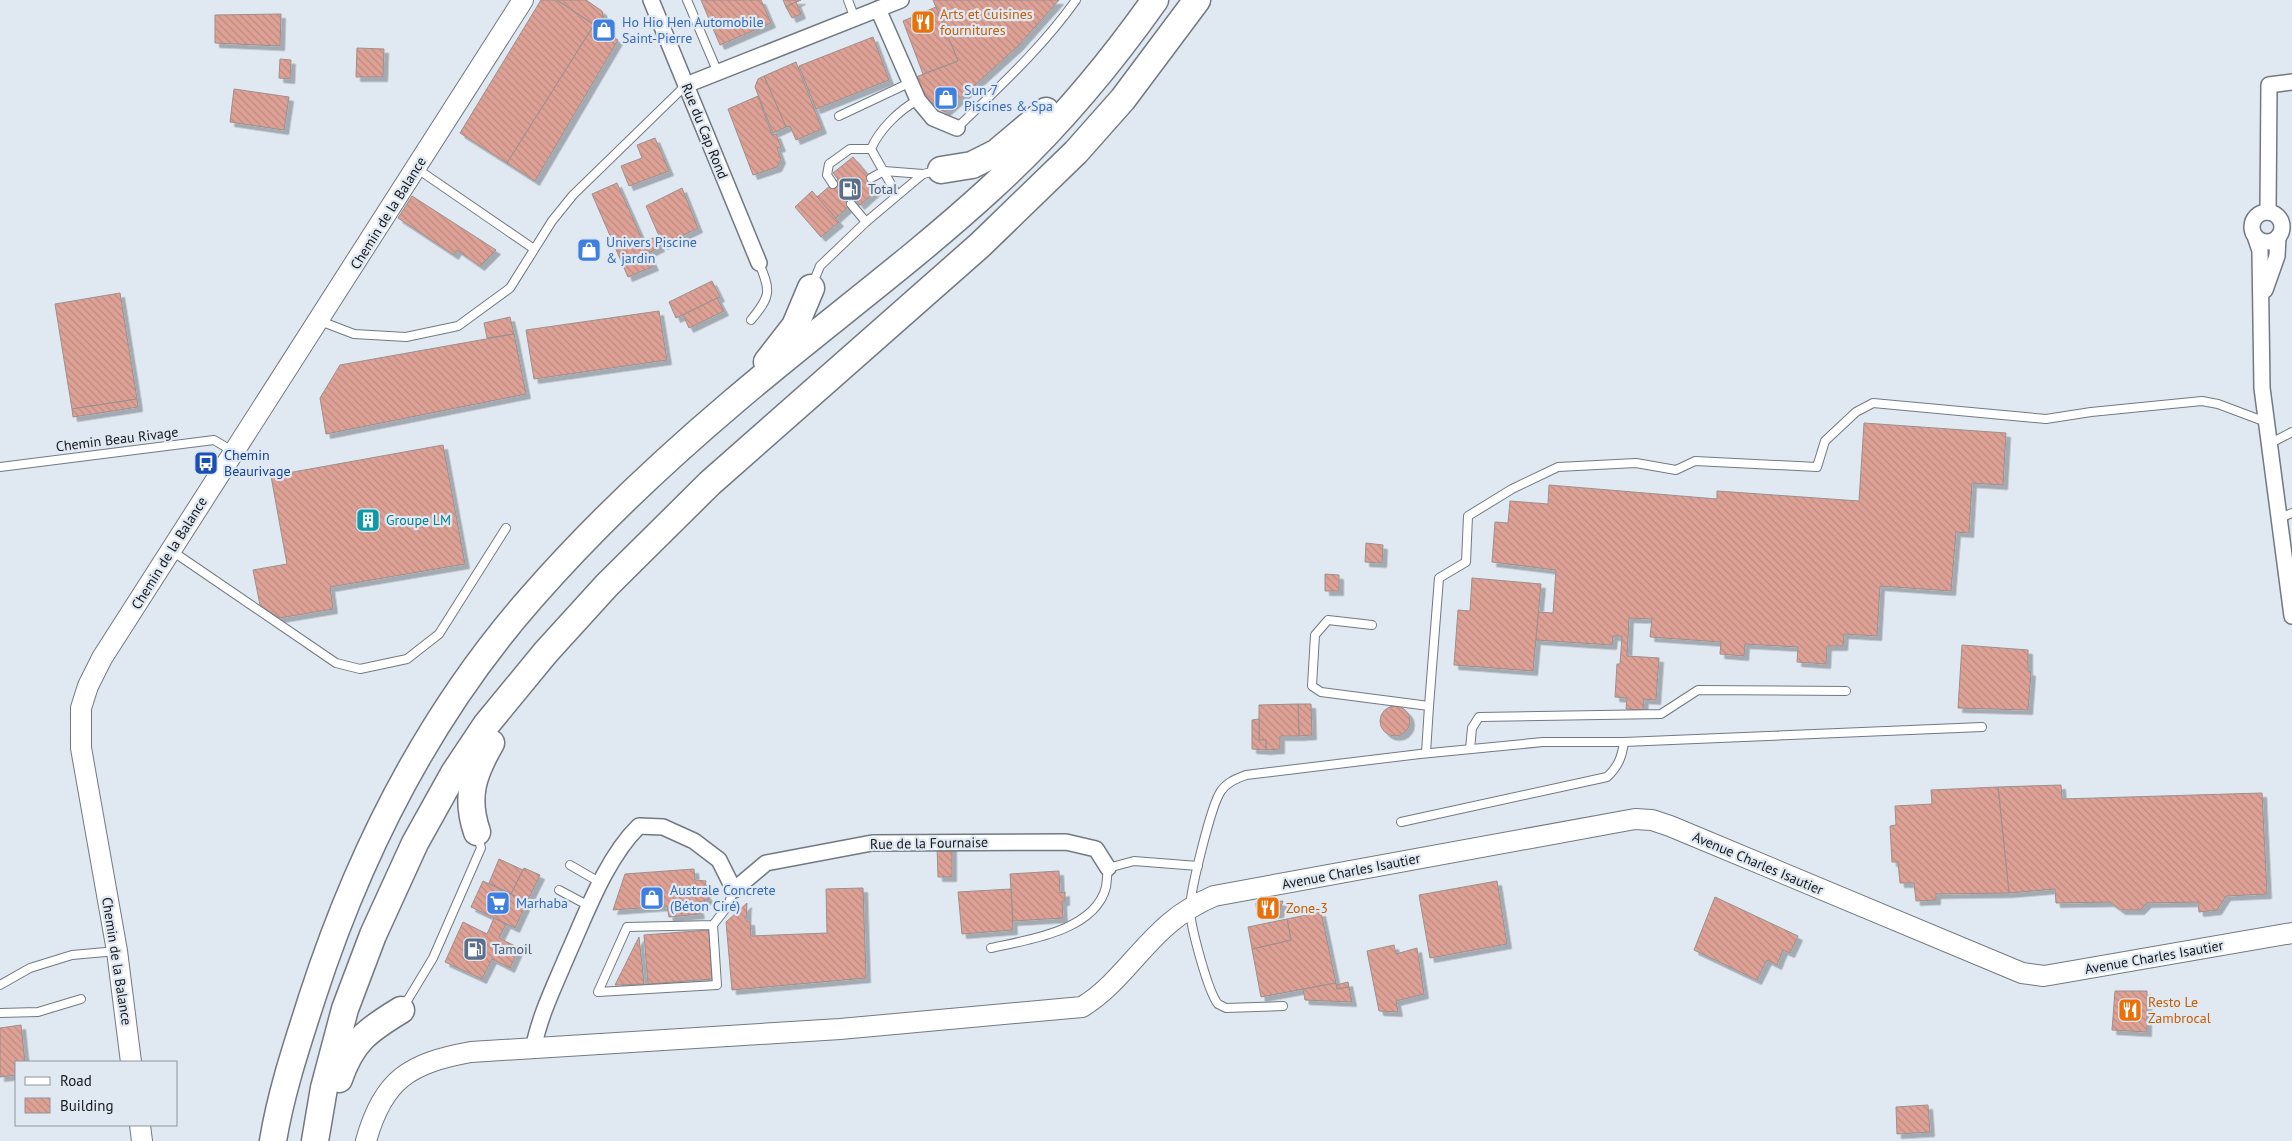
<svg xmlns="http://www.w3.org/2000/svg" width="2292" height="1141" viewBox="0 0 2292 1141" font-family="'PT Sans',sans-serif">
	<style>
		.building { fill: url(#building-back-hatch); stroke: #9c908d; filter: url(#shadow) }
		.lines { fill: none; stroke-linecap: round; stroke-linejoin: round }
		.lane-casing { stroke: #727982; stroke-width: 10 }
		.street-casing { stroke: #727982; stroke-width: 18 }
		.secondary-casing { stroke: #727982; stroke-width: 22 }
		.highway-casing { stroke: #727982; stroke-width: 29 }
		.lane { stroke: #fff; stroke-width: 8 }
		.street { stroke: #fff; stroke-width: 15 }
		.secondary { stroke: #fff; stroke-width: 20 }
		.highway { stroke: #fff; stroke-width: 26 }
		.labels { text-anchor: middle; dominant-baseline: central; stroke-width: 4.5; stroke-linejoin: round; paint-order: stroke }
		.food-label { font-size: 14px; fill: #c56008; stroke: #e0e8f1; text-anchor: start }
		.shop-label { font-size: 14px; fill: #366cbe; stroke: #e0e8f1; text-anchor: start }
		.street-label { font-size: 14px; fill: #16181c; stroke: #e0e8f1 }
		.service-label { font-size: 14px; fill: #4e5e75; stroke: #e0e8f1; text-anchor: start }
		.transit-label { font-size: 14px; fill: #164399; stroke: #e0e8f1; text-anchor: start }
		.culture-label { font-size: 14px; fill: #0d838f; stroke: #e0e8f1; text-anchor: start }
	</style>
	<defs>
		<pattern id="building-back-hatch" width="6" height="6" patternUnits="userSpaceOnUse" patternTransform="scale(1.25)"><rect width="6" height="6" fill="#dea196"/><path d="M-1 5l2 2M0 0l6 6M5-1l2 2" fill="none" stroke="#be8a81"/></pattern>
		<filter id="shadow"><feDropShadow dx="4.5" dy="4.5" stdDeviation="0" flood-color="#0004"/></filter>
	</defs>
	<rect width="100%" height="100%" fill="#e0e8f1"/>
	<g class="building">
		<path d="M541 0H557L594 25 507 163 460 133Z"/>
		<path d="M557 0H586L602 11 607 33Z"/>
		<path d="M701 0H761L771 23 720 45Z"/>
		<path d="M783 0H801L786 7Z"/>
		<path d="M933 0H1059L1018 46 945 112 923 96 916 77 958 61Z"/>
		<path d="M796 2 801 14 792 18 786 7Z"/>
		<path d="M936 7 958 61 923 74 903 21Z"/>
		<path d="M281 14 280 46 215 43V15Z"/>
		<path d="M594 25 618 40 535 181 507 163Z"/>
		<path d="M873 37 889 80 816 109 799 66Z"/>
		<path d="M357 48 384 49 383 77H356Z"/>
		<path d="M280 59 291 60 290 79 279 78Z"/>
		<path d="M796 62 822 129 796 140 790 126 786 127 764 76Z"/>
		<path d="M764 76 786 127 773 133 755 87 758 79Z"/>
		<path d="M234 89 289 97 284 130 230 122Z"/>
		<path d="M758 96 772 135 776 134 781 147 777 148 781 159 777 167 753 175 728 109Z"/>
		<path d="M655 138 669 171 629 186 621 166 642 158 637 145Z"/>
		<path d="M853 157 879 188 860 205 856 200 836 218 817 197 838 179 833 173Z"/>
		<path d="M617 183 654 266 628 277 592 194Z"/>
		<path d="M682 188 698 228 663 245 646 206Z"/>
		<path d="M812 191 839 222 821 237 795 207Z"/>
		<path d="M412 196 496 250 480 266 457 250 454 255 398 218Z"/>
		<path d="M656 237 660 247 648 253 643 242Z"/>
		<path d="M712 281 720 297 676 318 669 302Z"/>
		<path d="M120 293 137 399 72 409 55 304Z"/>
		<path d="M717 298 724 311 689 328 683 315Z"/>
		<path d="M659 311 667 360 534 379 526 330Z"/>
		<path d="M510 317 514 334 487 338 484 323Z"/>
		<path d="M514 334 526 394 326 434 320 398 340 365Z"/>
		<path d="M137 399 138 407 73 417 72 409Z"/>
		<path d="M1864 423 2006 433 2003 485 1972 483 1969 533 1956 532 1951 591 1880 586 1877 636 1844 634 1843 646H1827L1826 664 1797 662 1798 647 1745 644 1744 656 1720 654 1721 642 1650 637 1652 619 1629 618 1627 656 1659 658 1656 700 1644 699 1643 710 1626 709 1627 698 1615 697 1617 664H1620L1622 636H1613L1612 645 1536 640 1538 612 1553 613 1556 570 1492 562 1495 522 1508 523 1510 501 1548 504 1549 485 1717 499V491L1859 501Z"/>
		<path d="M443 445 465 564 330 587 333 609 279 618 260 605 253 570 287 564 271 476Z"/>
		<path d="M1366 543 1383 545 1382 563 1365 562Z"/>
		<path d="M1325 574 1339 575V591H1325Z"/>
		<path d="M1472 578 1541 584 1533 671 1454 665 1458 610 1470 611Z"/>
		<path d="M1962 645 2028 650V671L2031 672 2028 710 1958 708Z"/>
		<path d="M1298 704H1311L1312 735 1299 736Z"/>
		<path d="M1298 704 1299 736H1280V749L1266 750V740H1259V705Z"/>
		<circle cx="1395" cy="721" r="15"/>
		<path d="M1259 719V740H1266V750L1252 749V720Z"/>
		<path d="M2061 785 2062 799 2262 793 2267 894 2226 896 2217 910 2199 912 2198 902 2147 903 2140 910H2121L2110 902 2056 903 2055 889 2009 893 1998 787Z"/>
		<path d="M1998 787 2009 893 1936 894V900L1916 901 1914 883H1900L1898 862H1892L1890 826 1896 825 1895 806 1932 804 1931 790Z"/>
		<path d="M937 846H952V877H938Z"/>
		<path d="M499 859 523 870 511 894 489 883Z"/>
		<path d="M524 868 540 875 527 902 511 894Z"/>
		<path d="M694 869 695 880 706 881 704 891 709 899 697 903 700 914 669 917 667 906 613 910 625 874Z"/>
		<path d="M1059 871 1060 893 1065 892V901H1062L1063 918 1013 921 1010 874Z"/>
		<path d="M483 881 527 902 515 928 471 907Z"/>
		<path d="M1497 881 1507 944 1430 958 1419 895Z"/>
		<path d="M863 888 866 978 732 990 726 922 747 903 746 921H750L751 936 827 933 826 889Z"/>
		<path d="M1011 889 1013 930 962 934 958 892Z"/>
		<path d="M1715 897 1798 936 1790 953 1783 950 1777 965 1767 960 1757 980 1694 950Z"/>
		<path d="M1283 901 1279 913 1257 915 1256 903Z"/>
		<path d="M1321 912 1336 983 1261 997 1252 949 1291 940 1287 919Z"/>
		<path d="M494 918 506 924 499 938 519 948 510 968 492 959 482 979 445 962 463 922 487 934Z"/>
		<path d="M1287 919 1291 940 1252 949 1248 927Z"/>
		<path d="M709 930 712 979 648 984 644 935Z"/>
		<path d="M639 937 644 984 615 985Z"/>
		<path d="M1394 945 1396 954 1417 948 1424 994 1396 1001 1398 1012 1379 1011 1367 951Z"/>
		<path d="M1348 982 1349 987 1337 989 1336 985Z"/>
		<path d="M1336 983 1337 989 1349 987 1352 1002 1305 1000 1303 989Z"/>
		<path d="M2115 991H2147V1032L2112 1030Z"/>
		<path d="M21 1025 25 1062H16V1075L0 1077V1028Z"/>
		<path d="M1928 1105 1930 1132 1897 1134 1896 1107Z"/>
	</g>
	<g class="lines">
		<g class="lane-casing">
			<g id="lane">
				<path d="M687 0 718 73"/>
				<path d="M848 0 855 19"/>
				<path d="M839 116 909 83"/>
				<path d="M957 128C999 87 1042 48 1076 0"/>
				<path d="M416 168 534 249"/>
				<path d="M871 178 884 171 923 174"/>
				<path d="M833 184 827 175 829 164 850 149H871"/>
				<path d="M897 195 871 149C879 130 899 110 918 100"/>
				<path d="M851 204 866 222"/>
				<path d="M813 283 820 266 866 222 923 174 936 171"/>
				<path d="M751 320C771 296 771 291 759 263"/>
				<path d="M320 321 354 334 406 337 458 326 510 288 552 221 573 195 686 85"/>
				<path d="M2269 444 2292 432"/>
				<path d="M0 467 214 440 234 452"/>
				<path d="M2280 518 2292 513"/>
				<path d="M172 551 336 663 360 669 407 659 439 634 506 528"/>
				<path d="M1372 625 1328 620 1315 635 1312 686 1321 692 1429 706 1426 753"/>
				<path d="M1429 706 1439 578 1466 562 1468 516 1512 489 1558 467 1636 463 1676 470 1695 461 1817 467 1825 441 1856 412 1873 403 2046 419 2091 412 2202 401 2218 404 2266 422"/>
				<path d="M1470 749 1472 728 1479 717 1661 714 1698 690 1846 691"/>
				<path d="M1401 822 1607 777C1618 767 1622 757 1624 742"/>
				<path d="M570 865 601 883"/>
				<path d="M559 890 589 906"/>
				<path d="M713 925 717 985 598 992 627 927 713 925 727 907 734 890"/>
				<path d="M991 948C1027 940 1095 931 1106 887 1107 881 1107 874 1108 868L1134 861 1198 866"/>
				<path d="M0 985 30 968 72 955 117 951"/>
				<path d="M404 1006 433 958 481 848 478 836"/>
				<path d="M1283 1006 1226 1008 1218 1004C1208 992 1190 925 1190 909 1190 892 1211 805 1221 791 1227 782 1236 779 1246 775L1420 754 1543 742H1624L1982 727"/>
				<path d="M0 1013 38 1012 81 999"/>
			</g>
		</g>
		<g class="street-casing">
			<g id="street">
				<path d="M651 0 759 263"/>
				<path d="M878 9 918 100 933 118 957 128"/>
				<path d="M686 85 901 0"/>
				<circle cx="2267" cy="227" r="15"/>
				<path d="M2268 212 2269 85 2292 82"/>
				<path d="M2256 239 2260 251 2262 388 2292 616"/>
				<path d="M2265 290 2277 256 2278 237"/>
				<path d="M533 1050C539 1017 554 987 567 956 586 914 606 858 639 826L663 827 694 841 719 860 734 890 766 863 872 843 1066 842 1096 849 1108 868"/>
			</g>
		</g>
		<g class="secondary-casing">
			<g id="secondary">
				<path d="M131 1062 117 951 81 748V708L88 686 102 658 523 0"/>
				<path d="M140 1125 142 1141"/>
				<path d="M366 1141C383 1079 410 1063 471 1052L840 1029 1082 1007C1118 985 1139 948 1171 922 1184 911 1198 903 1214 896L1635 819 1652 820 1670 826 2022 973 2044 976 2292 933"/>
			</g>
		</g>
		<g class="highway-casing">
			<g id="highway">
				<path d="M941 170 972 165 996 153 1046 111"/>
				<path d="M767 362 795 326 811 288"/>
				<path d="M477 832C465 797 473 774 491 743"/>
				<path d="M339 1079C352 1041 368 1030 401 1010"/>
				<path d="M273 1141C281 1092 297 1045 312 998 359 853 430 713 531 598 593 527 661 463 733 402 817 330 907 265 989 190 1051 134 1107 68 1155 0"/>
				<path d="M315 1141 324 1088 345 1009 373 935 415 843 454 773 486 725 546 652 607 585 710 483 980 245 1076 152 1123 99 1197 0"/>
			</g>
		</g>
		<use href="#lane" class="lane"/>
		<use href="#street" class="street"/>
		<use href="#secondary" class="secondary"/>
		<use href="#highway" class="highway"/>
	</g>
	<defs>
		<g id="restaurant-square" transform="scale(1.25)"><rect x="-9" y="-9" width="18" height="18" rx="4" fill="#e8710a" stroke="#e0e8f1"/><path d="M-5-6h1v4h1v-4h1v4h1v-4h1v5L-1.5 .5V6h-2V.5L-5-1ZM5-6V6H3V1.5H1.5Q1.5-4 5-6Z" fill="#fff"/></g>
		<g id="shop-square" transform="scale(1.25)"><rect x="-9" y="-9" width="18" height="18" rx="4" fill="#3f7fe0" stroke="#e0e8f1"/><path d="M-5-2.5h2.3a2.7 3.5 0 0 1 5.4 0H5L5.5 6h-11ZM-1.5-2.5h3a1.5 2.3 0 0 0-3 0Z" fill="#fff"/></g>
		<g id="fuel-square" transform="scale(1.25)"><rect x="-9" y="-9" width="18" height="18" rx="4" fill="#5c6f8a" stroke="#e0e8f1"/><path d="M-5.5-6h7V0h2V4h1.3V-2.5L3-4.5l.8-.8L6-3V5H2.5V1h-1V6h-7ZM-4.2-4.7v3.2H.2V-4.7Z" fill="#fff"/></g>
		<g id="bus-square" transform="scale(1.25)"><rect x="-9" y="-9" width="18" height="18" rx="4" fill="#1a4fb4" stroke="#e0e8f1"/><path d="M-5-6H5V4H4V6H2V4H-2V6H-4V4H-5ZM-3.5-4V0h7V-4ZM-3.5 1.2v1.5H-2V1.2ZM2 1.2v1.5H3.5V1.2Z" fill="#fff"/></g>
		<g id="building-square" transform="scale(1.25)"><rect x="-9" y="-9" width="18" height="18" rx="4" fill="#0f9aa8" stroke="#e0e8f1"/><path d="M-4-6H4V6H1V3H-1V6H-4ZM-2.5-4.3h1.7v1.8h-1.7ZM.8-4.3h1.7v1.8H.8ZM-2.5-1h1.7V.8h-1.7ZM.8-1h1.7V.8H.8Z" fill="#fff"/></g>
		<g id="supermarket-square" transform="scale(1.25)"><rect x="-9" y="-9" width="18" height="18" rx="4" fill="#3f7fe0" stroke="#e0e8f1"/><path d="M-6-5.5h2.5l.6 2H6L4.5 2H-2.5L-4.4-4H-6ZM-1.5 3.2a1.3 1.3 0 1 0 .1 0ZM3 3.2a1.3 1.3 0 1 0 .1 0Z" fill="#fff"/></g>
	</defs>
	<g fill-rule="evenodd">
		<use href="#restaurant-square" x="923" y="22"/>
		<use href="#shop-square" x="604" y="30"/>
		<use href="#shop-square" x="946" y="98"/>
		<use href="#fuel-square" x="850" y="189"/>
		<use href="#shop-square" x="589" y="250"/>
		<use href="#bus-square" x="206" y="463"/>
		<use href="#building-square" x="368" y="520"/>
		<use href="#shop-square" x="652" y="898"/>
		<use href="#supermarket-square" x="498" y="903"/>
		<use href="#restaurant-square" x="1268" y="908"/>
		<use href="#fuel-square" x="475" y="949"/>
		<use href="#restaurant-square" x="2130" y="1010"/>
	</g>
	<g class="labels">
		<g class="food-label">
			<text x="940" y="14">Arts et Cuisines<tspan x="940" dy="16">fournitures</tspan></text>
			<text x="1286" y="908">Zone-3</text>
			<text x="2148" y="1002">Resto Le<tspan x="2148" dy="16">Zambrocal</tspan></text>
		</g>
		<g class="shop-label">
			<text x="622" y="22">Ho Hio Hen Automobile<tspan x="622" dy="16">Saint-Pierre</tspan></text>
			<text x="964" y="90">Sun 7<tspan x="964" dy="16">Piscines &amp; Spa</tspan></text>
			<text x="606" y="242">Univers Piscine<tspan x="606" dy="16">&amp; jardin</tspan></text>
			<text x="670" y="890">Australe Concrete<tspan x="670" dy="16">(Béton Ciré)</tspan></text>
			<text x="516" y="903">Marhaba</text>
		</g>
		<g class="street-label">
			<text transform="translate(705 131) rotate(68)">Rue du Cap Rond</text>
			<text transform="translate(388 213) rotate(-58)">Chemin de la Balance</text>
			<text transform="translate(117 439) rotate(-7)">Chemin Beau Rivage</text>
			<text transform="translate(169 553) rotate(-58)">Chemin de la Balance</text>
			<text transform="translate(929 843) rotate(-1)">Rue de la Fournaise</text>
			<text transform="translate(1758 863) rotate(23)">Avenue Charles Isautier</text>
			<text transform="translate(1351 871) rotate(-11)">Avenue Charles Isautier</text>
			<text transform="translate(2154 957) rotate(-10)">Avenue Charles Isautier</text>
			<text transform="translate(117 961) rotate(81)">Chemin de la Balance</text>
		</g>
		<g class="service-label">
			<text x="868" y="189">Total</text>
			<text x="492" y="949">Tamoil</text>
		</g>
		<g class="transit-label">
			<text x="224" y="455">Chemin<tspan x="224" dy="16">Beaurivage</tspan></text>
		</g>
		<g class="culture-label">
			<text x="386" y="520">Groupe LM</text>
		</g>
	</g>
	<rect x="15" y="1061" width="162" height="65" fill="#e0e8f1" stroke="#8f959c"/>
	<rect x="25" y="1077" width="25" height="8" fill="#ffffff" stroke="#8f959c"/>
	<text x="60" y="1086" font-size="15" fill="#16181c">Road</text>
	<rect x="25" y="1098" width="25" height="15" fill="url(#building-back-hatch)" stroke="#8f959c"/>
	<text x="60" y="1111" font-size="15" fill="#16181c">Building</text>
</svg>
